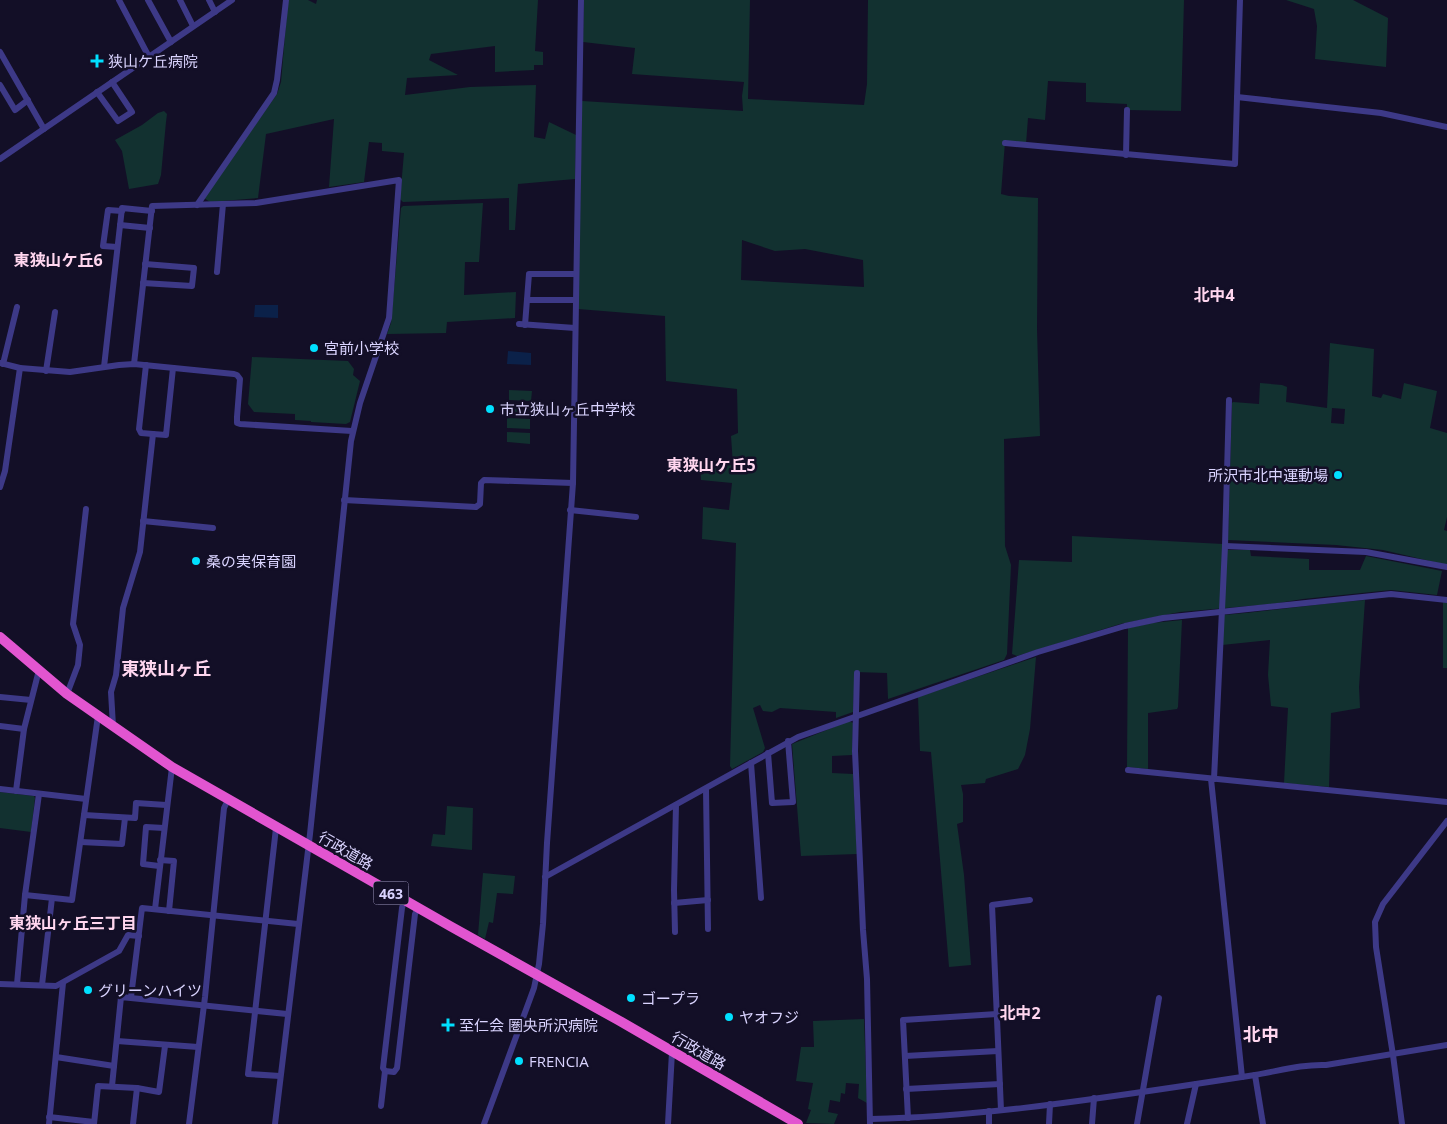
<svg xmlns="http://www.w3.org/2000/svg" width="1447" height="1124" viewBox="0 0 1447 1124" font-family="'Open Sans','Noto Sans JP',sans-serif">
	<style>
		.green { fill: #123130; fill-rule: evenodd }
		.water { fill: #0b2149 }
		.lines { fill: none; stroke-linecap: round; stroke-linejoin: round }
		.minor { stroke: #3d3987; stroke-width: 6 }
		.trunk { stroke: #e255d0; stroke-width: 10 }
		.poi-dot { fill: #00e0ff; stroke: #130f27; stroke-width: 2 }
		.labels { text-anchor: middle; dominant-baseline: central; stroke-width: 5; stroke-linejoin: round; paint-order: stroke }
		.shield { fill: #130f27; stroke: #9e99be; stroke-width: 1 }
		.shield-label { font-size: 14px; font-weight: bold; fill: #dad4ff }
		.poi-label { font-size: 15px; fill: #dad4ff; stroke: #130f27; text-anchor: start }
		.street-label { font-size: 15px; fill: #dad4ff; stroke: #130f27 }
		.neighbourhood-label { font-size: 16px; font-weight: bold; fill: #ffd6ef; stroke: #130f27 }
		.quarter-label { font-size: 18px; font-weight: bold; fill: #ffd6ef; stroke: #130f27 }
	</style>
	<rect width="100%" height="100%" fill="#130f27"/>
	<g class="green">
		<path d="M288 0H308L316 4 317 0H538L535 51 543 52V65H534V70L495 72V46L431 54 429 60 458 75 407 78 405 95 470 87 536 85 534 137 545 139 549 122 576 135 575 179 518 184 515 230H509V198L403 202 400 199 404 153 382 151V143L369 142 364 182 329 187 334 119 266 134 258 198 210 202 204 198 208 192 277 94 281 82Z"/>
		<path d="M584 0H750L748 99 864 105 867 84 868 0H1184L1181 111 1127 110V104L1086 102V83L1048 81 1045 120 1028 118 1026 144 1005 142 1001 194 1009 196 1038 198 1037 329 1040 436 1004 439 1005 546 1011 565 1007 654 1004 660 888 699 887 673 855 672 853 712 836 718V712L780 708 772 712 763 711 760 705 753 708 765 748 763 752 732 769 730 766 736 543 702 539 703 507 729 510 732 483 701 480 700 463 733 465 731 436 738 433 737 389 666 381 665 316 578 309 582 101 743 111 742 96 744 82 632 74 635 48 583 42ZM742 240 775 251 805 249 863 260 864 287 741 280Z"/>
		<path d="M1286 0H1353L1388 18 1386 67 1315 59 1317 26 1314 9Z"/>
		<path d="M164 111 167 114 166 122 161 175 158 184 129 189 122 151 115 140 142 125 158 113Z"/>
		<path d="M483 203 479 262H465L464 295 516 292 515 318 447 322 446 333 387 334 391 323 401 208 403 206Z"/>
		<path d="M1330 343 1374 349 1372 396 1381 398 1383 394 1401 399 1404 383 1437 391 1430 428 1447 433V517L1444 530 1447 531V565L1383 550 1336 545 1228 540 1232 403 1233 402 1259 404 1260 383 1282 385 1287 387 1286 402 1327 408ZM1332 408 1345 409 1344 424 1331 423Z"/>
		<path d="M252 357 348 361 354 369 353 375 360 381 350 422 346 424 311 422V421L295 420V414L254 412 248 404Z"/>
		<path d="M509 390 532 391 531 401 509 400Z"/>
		<path d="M508 404 531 405 530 415 508 414Z"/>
		<path d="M507 418 530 419V429L507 428Z"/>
		<path d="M507 432 530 433V444L507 442Z"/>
		<path d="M1072 536 1223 544 1222 550H1250L1251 556 1309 559V570H1360L1366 556 1442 571 1437 595 1391 590 1303 599 1272 604 1180 612 1120 624 1017 656 1012 654 1019 560 1072 562Z"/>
		<path d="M1365 600 1359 687 1360 708 1331 713 1329 787 1284 783 1288 708 1271 706 1268 675 1270 640 1222 645 1224 615C1271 611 1317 604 1365 600Z"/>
		<path d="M1443 602 1447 603V668H1443Z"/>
		<path d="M1182 620 1178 707 1177 709 1148 713V769L1127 767 1128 628 1152 623Z"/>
		<path d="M1036 657 1030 729 1025 755 1018 769 986 779 985 783 961 785 963 794V822L957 824 964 875 971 965 949 967 931 752 920 751 918 697Z"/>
		<path d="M849 721 853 723 852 755 832 756V773L853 774 857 854 801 856 792 744Z"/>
		<path d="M0 792 34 796 35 798 31 832 0 828Z"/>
		<path d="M447 806 473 808 472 850 431 846 433 834 445 835Z"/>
		<path d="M483 873 515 876 513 894 497 893 493 923 489 922 485 939 478 935Z"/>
		<path d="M864 1019 867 1103 858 1098 859 1084 846 1083 845 1094 841 1093 840 1102 830 1100 828 1112 838 1114 834 1124 806 1123 811 1110 808 1109 813 1083 796 1081 801 1047H814L813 1021Z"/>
	</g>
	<g class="water">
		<path d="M255 305H278V318L254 317Z"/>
		<path d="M508 351 531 353V365L507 364Z"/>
	</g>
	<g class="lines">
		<g class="minor">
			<path d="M119 0 149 57"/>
			<path d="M148 0 171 42"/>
			<path d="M180 0 193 26"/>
			<path d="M209 0 215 12"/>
			<path d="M0 52 44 129"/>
			<path d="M0 85 15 110 28 100"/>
			<path d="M97 92 118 121 132 112 112 82"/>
			<path d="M1237 97 1381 113 1447 127"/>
			<path d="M1005 143 1235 164 1240 0"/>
			<path d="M1126 155 1127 110"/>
			<path d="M0 159 232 0"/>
			<path d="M197 205 274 93 277 80 286 0"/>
			<path d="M120 225 150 228"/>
			<path d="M117 247 103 246 108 210 122 211"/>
			<path d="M217 272 223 204"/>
			<path d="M143 283 192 286 194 268 145 264"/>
			<path d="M527 300H575"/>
			<path d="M519 324 575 328"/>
			<path d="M525 325 529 274H576"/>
			<path d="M0 363 20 368"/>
			<path d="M3 364 17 307"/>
			<path d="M134 364 152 206 256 203 399 180 389 318 360 403 351 441 310 834 275 1124"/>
			<path d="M104 367 122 208 152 211"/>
			<path d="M46 371 55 312"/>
			<path d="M153 434 166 435 173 368"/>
			<path d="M0 487 5 471 20 368 70 372 119 365 134 364 234 374 237 375 240 379 237 417V423L240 424 352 431"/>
			<path d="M344 500 476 507 480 504 481 483 484 480 573 483"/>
			<path d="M570 510 636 517"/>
			<path d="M143 521 213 528"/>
			<path d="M1225 546 1366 552 1447 567"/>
			<path d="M857 673 855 751 863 930 867 979 870 1124"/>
			<path d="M67 694 78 665 80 645 73 624 86 509"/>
			<path d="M0 697 31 700"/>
			<path d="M0 726 24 729"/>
			<path d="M113 726 111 692 116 675 123 608 140 552 153 434 141 433 139 429 146 365"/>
			<path d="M768 753 772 803 793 802 788 741"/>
			<path d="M751 763 761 898"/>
			<path d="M1128 770 1447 802"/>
			<path d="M1211 779 1242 1077"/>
			<path d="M1214 779 1225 546 1229 400"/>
			<path d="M0 789 86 799"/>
			<path d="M706 789 708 929"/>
			<path d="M16 791 24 729 39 670"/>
			<path d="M84 815 135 818 136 803 166 805"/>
			<path d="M276 828 248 1074 280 1076"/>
			<path d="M81 842 122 844 125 818"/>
			<path d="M160 860 174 861 169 911"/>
			<path d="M159 866 143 864 146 827 164 828"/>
			<path d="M545 877 798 737 1038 652 1125 626 1163 618 1391 594 1447 600"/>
			<path d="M25 895 72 900 98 716"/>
			<path d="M674 903 708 900"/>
			<path d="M155 909 172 767"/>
			<path d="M675 932 674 890 676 805"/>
			<path d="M0 984 56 986 119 951 128 935 139 936"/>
			<path d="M17 984 25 895 39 794"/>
			<path d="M42 985 52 898"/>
			<path d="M131 997 142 908 298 924"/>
			<path d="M117 1041 198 1047"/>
			<path d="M905 1056 998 1051"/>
			<path d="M56 1057 114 1066"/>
			<path d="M385 1071 394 1072 397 1068 415 914 418 908"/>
			<path d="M1255 1075 1263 1124"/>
			<path d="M112 1086 121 997 287 1014"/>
			<path d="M906 1089 1000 1084"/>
			<path d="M381 1106 385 1071 383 1068 402 908 404 900"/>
			<path d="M1001 1110 992 905 1030 900"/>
			<path d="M989 1111V1124"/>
			<path d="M49 1117 94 1122"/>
			<path d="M908 1118 903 1020 997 1014"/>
			<path d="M871 1119C973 1117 1075 1102 1176 1087 1202 1083 1229 1079 1255 1075 1279 1071 1302 1064 1326 1065L1447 1045"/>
			<path d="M49 1124 63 983"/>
			<path d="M94 1124 98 1086 137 1088 159 1092 165 1046"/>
			<path d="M133 1124 137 1088"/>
			<path d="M189 1124 205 997 224 808 228 800"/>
			<path d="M484 1124 534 988 539 964 543 924 547 843 573 483 581 0"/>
			<path d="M668 1124 672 1052"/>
			<path d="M1049 1124 1050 1104"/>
			<path d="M1092 1124 1094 1098"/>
			<path d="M1137 1124 1159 998"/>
			<path d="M1187 1124 1196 1084"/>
			<path d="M1402 1124 1393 1055 1376 947 1375 922 1383 904 1447 821"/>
		</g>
		<path class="trunk" d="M0 637 67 694 172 767 450 926 618 1020 798 1124"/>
	</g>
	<g class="poi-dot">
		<path d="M94.5 53.5h5v5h5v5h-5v5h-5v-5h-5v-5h5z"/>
		<circle cx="314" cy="348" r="5"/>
		<circle cx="490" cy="409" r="5"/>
		<circle cx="1338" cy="475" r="5"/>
		<circle cx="196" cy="561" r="5"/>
		<circle cx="88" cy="990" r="5"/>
		<circle cx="631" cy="998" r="5"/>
		<circle cx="729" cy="1017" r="5"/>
		<path d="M445.5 1017.5h5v5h5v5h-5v5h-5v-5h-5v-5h5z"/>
		<circle cx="519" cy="1061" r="5"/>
	</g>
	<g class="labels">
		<rect class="shield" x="373.5" y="881.5" width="35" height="23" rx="4"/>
		<g class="shield-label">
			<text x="391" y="893">463</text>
		</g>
		<g class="poi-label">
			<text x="108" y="61">狭山ケ丘病院</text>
			<text x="324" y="348">宮前小学校</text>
			<text x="500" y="409">市立狭山ヶ丘中学校</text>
			<text x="1328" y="475" text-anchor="end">所沢市北中運動場</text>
			<text x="206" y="561">桑の実保育園</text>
			<text x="98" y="990">グリーンハイツ</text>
			<text x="641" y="998">ゴープラ</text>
			<text x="739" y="1017">ヤオフジ</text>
			<text x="459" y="1025">至仁会 圏央所沢病院</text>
			<text x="529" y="1061">FRENCIA</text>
		</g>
		<g class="street-label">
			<text transform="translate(346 850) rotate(30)">行政道路</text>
			<text transform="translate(699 1050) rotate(30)">行政道路</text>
		</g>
		<g class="neighbourhood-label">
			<text x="58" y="260">東狭山ケ丘6</text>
			<text x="1214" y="295">北中4</text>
			<text x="711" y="465">東狭山ケ丘5</text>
			<text x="73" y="923">東狭山ヶ丘三丁目</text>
			<text x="1020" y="1013">北中2</text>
		</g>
		<g class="quarter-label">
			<text x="166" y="668">東狭山ヶ丘</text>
			<text x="1261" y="1034">北中</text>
		</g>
	</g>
</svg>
